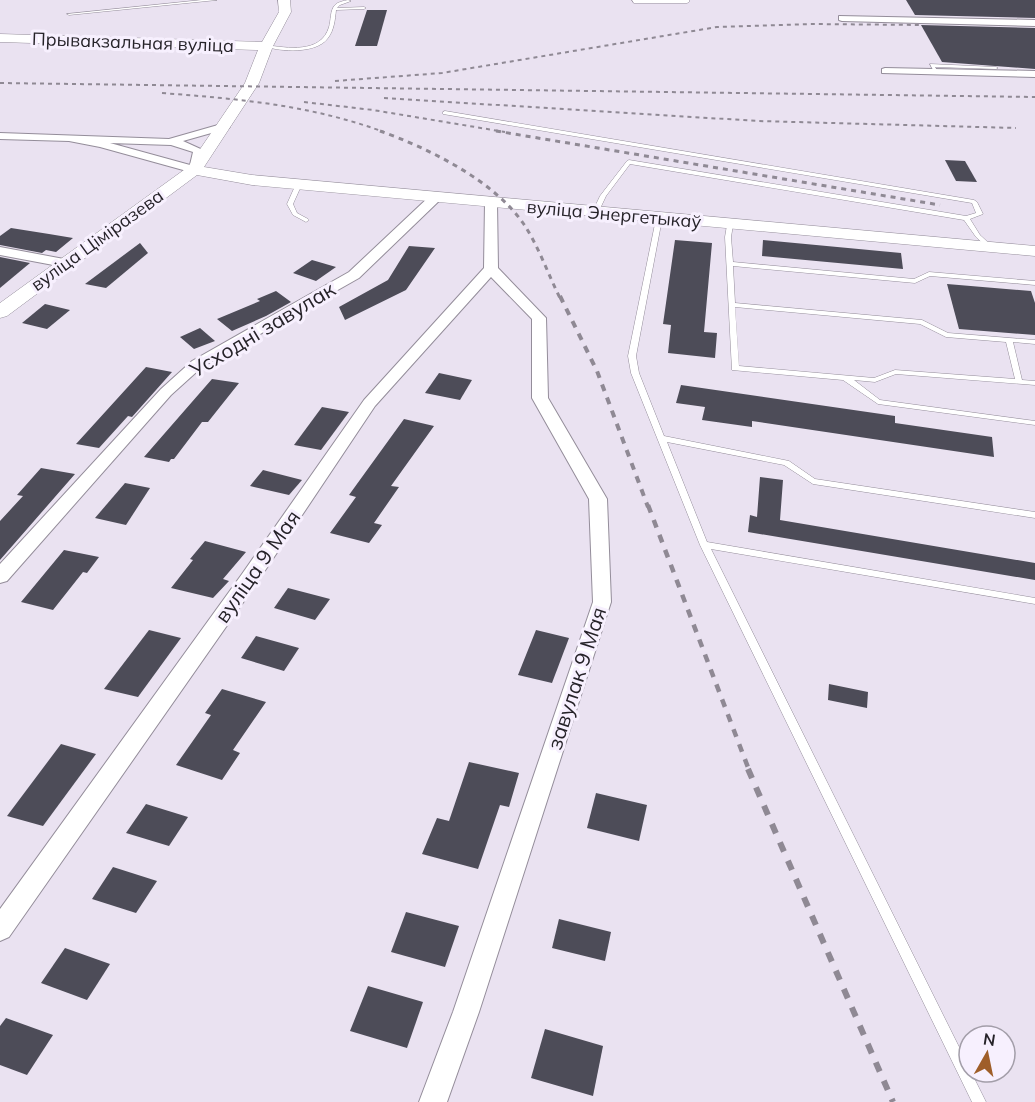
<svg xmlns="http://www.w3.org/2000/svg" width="1035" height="1102" viewBox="0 0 1035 1102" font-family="Mulish,sans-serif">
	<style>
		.building { fill: #4d4c58 }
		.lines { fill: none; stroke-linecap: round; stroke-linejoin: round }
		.lane-casing { stroke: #948d9a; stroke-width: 1 }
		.street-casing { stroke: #948d9a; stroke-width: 2 }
		.secondary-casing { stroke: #948d9a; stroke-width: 1 }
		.lane { fill: #fff; fill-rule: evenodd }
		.street { fill: #fff; fill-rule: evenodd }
		.secondary { fill: #fff; fill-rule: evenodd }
		.rail-far4 { stroke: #8f8994; stroke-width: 2; stroke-dasharray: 4 4; stroke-linecap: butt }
		.rail-far3 { stroke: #8f8994; stroke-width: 3; stroke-dasharray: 5 5; stroke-linecap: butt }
		.rail-far2 { stroke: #8f8994; stroke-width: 4; stroke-dasharray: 7 7; stroke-linecap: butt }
		.rail-far1 { stroke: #8f8994; stroke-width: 4.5; stroke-dasharray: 8 8; stroke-linecap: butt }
		.rail { stroke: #8f8994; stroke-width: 6; stroke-dasharray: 10 10; stroke-linecap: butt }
		.labels { text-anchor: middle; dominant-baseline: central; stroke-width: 6; stroke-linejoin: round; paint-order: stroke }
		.far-street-label { font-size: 18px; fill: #262329; stroke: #f7f0fe }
		.street-label { font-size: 21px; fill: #262329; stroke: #f7f0fe }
	</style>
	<rect width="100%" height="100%" fill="#eae2f1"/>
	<g class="building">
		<path d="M906 0H1035V18L915 15Z"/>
		<path d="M367 10H387L377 46H355Z"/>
		<path d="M921 25 1035 28V69L942 62Z"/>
		<path d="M945 160 965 161 977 182 956 181Z"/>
		<path d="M11 228 49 234 73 238 56 252 46 250 42 253 0 245V236Z"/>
		<path d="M675 240 712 243 704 332 717 333 715 358 668 353 671 325 663 324Z"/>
		<path d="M763 240 901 253 903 269 762 256Z"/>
		<path d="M140 243 148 253 106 288 85 284Z"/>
		<path d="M409 246 435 248 406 290 345 320 339 307 388 280Z"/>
		<path d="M0 257 30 263 0 288Z"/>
		<path d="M312 260 336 267 316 281 293 273Z"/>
		<path d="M947 284 1031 291 1035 303V335L959 329Z"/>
		<path d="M276 291 291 302 266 316 232 331 217 319 260 301 257 299Z"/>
		<path d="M45 304 70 310 47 329 22 323Z"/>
		<path d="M200 328 215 341 194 349 180 337Z"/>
		<path d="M146 367 172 372 132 417 128 416 99 448 76 444Z"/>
		<path d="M439 373 472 380 460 400 425 393Z"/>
		<path d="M212 379 239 383 208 422H202L174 459H171L169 462 144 457Z"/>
		<path d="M681 385 895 416V423L992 437 994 457 752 421V427L702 420 705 407 676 403Z"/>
		<path d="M322 407 349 412 321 450 294 445Z"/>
		<path d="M404 419 434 426 391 486 399 487 374 523 382 525 369 543 330 533 356 497 349 495Z"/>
		<path d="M41 468 75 474 0 560V521L23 496 17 495Z"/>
		<path d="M263 470 302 480 289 495 250 486Z"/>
		<path d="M760 477 783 480 780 520 1035 563V580L748 532 750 515 757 517Z"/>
		<path d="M125 483 150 488 126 525 95 518Z"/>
		<path d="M205 541 246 552 223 579 229 581 213 598 171 588 193 560 190 559Z"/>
		<path d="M64 550 99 557 87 573 83 572 53 610 21 602Z"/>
		<path d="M288 588 330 599 315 620 274 608Z"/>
		<path d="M149 630 181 638 138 697 104 689Z"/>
		<path d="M536 630 569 638 552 683 518 675Z"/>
		<path d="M256 636 299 648 284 671 241 658Z"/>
		<path d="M829 684 868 692 867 708 828 700Z"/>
		<path d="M222 689 266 702 233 750 240 753 222 780 176 765 211 715 205 713Z"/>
		<path d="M61 744 96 754 43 826 7 816Z"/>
		<path d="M469 762 519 773 509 807 500 805 478 869 422 854 437 818 449 821Z"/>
		<path d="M596 793 647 805 639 841 587 828Z"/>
		<path d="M146 804 188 817 169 846 126 833Z"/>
		<path d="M113 867 157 881 136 913 92 899Z"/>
		<path d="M406 912 459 926 445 967 391 952Z"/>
		<path d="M559 919 611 932 605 961 552 948Z"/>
		<path d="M65 948 110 964 87 1000 41 983Z"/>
		<path d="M368 986 423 1002 407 1048 350 1031Z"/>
		<path d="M6 1018 53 1035 27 1075 0 1065V1026Z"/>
		<path d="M545 1029 603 1046 593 1096 531 1078Z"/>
	</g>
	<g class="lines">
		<g class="lane-casing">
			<g id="lane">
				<path d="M202 0H217L69 15 67 14Z"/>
				<path d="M348 0 351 1 340 5 337 8 364 7 366 8 364 9 336 10C335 20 334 30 328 38 317 54 280 52 264 46L266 45C287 48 321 54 329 27 331 21 330 10 335 5 338 2 343 1 348 0Z"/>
				<path d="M632 0H689V2L687 3H634Z"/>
				<path d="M930 64 996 67 998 68 996 69 935 67 938 72 936 73 934 72Z"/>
				<path d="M445 111 974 200 977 202 983 214 970 219 980 235 993 247 988 248 976 237 964 220 630 164 606 196 598 213 595 215 592 213 600 196 627 161 629 160 966 216 976 213 972 203 443 114V112Z"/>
				<path d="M299 182 302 184 293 204 297 213 308 219 309 220 306 222 293 215 287 204 296 184Z"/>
				<path d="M659 217 662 219 636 356 639 373 664 436 789 461 815 479 1035 512V518L813 484 784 465 667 442 707 542 1035 598V604L711 549 969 1067V1072H971L986 1102H972L700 545 631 373 628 356 656 219Z"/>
				<path d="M730 223 733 225 731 237 733 262 914 279 929 272 1035 281V285L930 276 915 283 733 266 735 303 922 320 948 333 1035 340V344L1013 342 1022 380 1035 381V385L896 374 875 382 854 380 880 400 1035 421V425L878 404 843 380 732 370 725 237 727 225ZM735 307 920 324 946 337 1006 342 1015 379 895 370 874 378 739 366Z"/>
			</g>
		</g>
		<g class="street-casing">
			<g id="street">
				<path d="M839 16 1035 20V26L842 21 839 20Z"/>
				<path d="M885 68 1035 71V77L882 73V69Z"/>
				<path d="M225 123 230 126 229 128 183 141 205 151 200 170 194 173 100 147 69 141 0 139V133L169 139ZM110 143 171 145 193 152 190 165Z"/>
				<path d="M436 193 440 194V200L359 278 202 367 171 395 7 581 0 583V564L161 389 192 361 349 272 432 194Z"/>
				<path d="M491 199 497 203 498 268 546 318 548 398 607 499 611 602 479 1012 447 1102H419L453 1012 593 602 589 499 532 398V319L491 277 375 406 256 584 9 937 0 941V909L242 574 364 400 484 268 485 203Z"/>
				<path d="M0 247 64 259 71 263 64 267 0 255Z"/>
			</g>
		</g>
		<g class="secondary-casing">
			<path id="secondary" d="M278 0H290L291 12 273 46 259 83 204 167 252 175 1035 246V256L252 185 197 175 7 316 0 318V303L188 167 245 83 258 50 0 42V34L262 42 279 12Z"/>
		</g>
		<use href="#lane" class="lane"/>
		<use href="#street" class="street"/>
		<use href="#secondary" class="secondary"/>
		<g class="rail-far4">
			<path d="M335 81 442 73 717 27 812 24 921 25"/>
			<path d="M0 83 1035 97"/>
			<path d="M162 93C240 99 310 105 384 132"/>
			<path d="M384 98 758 121 1016 128"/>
			<path d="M304 102 373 110 505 132"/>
		</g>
		<g class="rail-far3">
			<path d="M380 131C428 148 493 180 523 223 538 245 548 274 560 298"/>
			<path d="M496 131 940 205"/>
		</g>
		<path class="rail-far2" d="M560 296 597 371 648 507"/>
		<path class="rail-far1" d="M648 505 749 770"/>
		<path class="rail" d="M748 769 893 1102"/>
	</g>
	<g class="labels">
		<g class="far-street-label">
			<text transform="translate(133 42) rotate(2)">Прывакзальная вуліца</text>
			<text transform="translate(614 214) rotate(5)">вуліца Энергетыкаў</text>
			<text transform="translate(97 240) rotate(-36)">вуліца Ціміразева</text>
		</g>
		<g class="street-label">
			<text transform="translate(262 329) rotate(-31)">Усходні завулак</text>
			<text transform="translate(257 566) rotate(-55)">вуліца 9 Мая</text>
			<text transform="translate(576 678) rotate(-72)">завулак 9 Мая</text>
		</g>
	</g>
	<g transform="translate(987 1054) rotate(9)"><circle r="28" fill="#f7f0fe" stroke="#a39ea9" stroke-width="1.5"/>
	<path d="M0-4.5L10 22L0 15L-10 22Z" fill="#9f5e29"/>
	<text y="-9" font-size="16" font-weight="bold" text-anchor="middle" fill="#262329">N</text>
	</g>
</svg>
